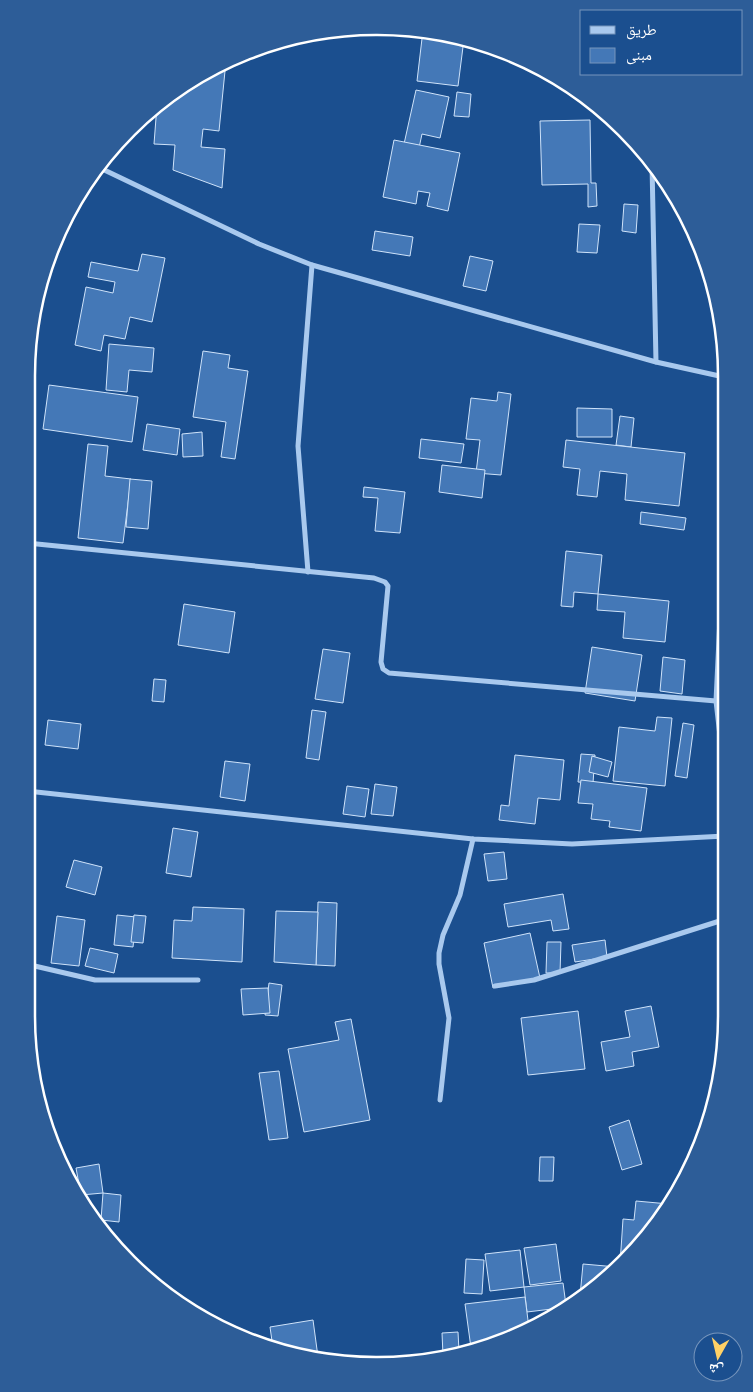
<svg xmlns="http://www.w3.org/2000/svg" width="753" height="1392" viewBox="0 0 753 1392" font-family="Poppins,'Noto Naskh Arabic',sans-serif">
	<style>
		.building { fill: #4478b7; stroke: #cfe3fa }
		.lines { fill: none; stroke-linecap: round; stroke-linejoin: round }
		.minor { stroke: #a9c9ee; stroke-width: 5 }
		.rim { fill: none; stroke: #fff; stroke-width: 2.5 }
	</style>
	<rect width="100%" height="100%" fill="#1b4f8f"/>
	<g class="building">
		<path d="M423 30 464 39 458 86 417 81Z"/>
		<path d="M480 43 504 51 503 53 479 47Z"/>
		<path d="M226 61 219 131 203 129 201 147 225 149 222 188 173 170 175 145 154 144 157 105Z"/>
		<path d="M416 90 449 97 440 138 422 134 419 148 404 144Z"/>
		<path d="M457 92 471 94 469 117 454 116Z"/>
		<path d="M590 120 591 183H596L597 206 588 207V184L542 185 540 121Z"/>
		<path d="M394 140 460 153 448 211 427 206 430 193 418 191 416 204 383 197Z"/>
		<path d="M624 204 638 205 636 233 622 231Z"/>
		<path d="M579 224 600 225 597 253 577 252Z"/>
		<path d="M375 231 413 237 410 256 372 250Z"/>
		<path d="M703 253 708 264 711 275H703Z"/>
		<path d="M142 254 165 258 152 322 130 317 125 339 104 335 101 351 75 345 86 287 113 293 115 282 88 277 91 262 138 271Z"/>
		<path d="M470 256 493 261 486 291 463 286Z"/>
		<path d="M109 344 154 348 152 372 129 370 127 392 106 390Z"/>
		<path d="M203 351 230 355 228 368 248 371 235 459 221 457 226 422 193 417Z"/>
		<path d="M49 385 138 397 132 442 43 429Z"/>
		<path d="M498 392 511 394 501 475 476 473 480 440 466 439 471 398 497 401Z"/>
		<path d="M577 408 612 409V437H577Z"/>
		<path d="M620 416 634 418 631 447 616 445Z"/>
		<path d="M147 424 180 429 177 455 143 450Z"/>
		<path d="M202 432 203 456 183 457 182 434Z"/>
		<path d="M421 439 464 444 461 463 419 458Z"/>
		<path d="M566 440 685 453 679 506 625 500 627 474 600 471 597 497 577 495 580 469 563 467Z"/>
		<path d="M88 444 108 446 105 476 131 479 123 543 78 538Z"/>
		<path d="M442 465 485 470 482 498 439 492Z"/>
		<path d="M130 479 152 481 148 529 126 527Z"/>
		<path d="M364 487 405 492 400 533 375 531 378 498 363 497Z"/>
		<path d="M641 512 686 518 684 530 640 524Z"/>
		<path d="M566 551 602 555 598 594 574 592 573 607 561 606Z"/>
		<path d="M598 594 669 601 665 642 623 638 625 612 597 610Z"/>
		<path d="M184 604 235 612 229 653 178 645Z"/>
		<path d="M592 647 642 655 635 701 585 693Z"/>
		<path d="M323 649 350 653 343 703 315 699Z"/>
		<path d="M663 657 685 660 682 694 660 691Z"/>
		<path d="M154 679 166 680 164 702 152 701Z"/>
		<path d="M312 710 326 712 319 760 306 758Z"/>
		<path d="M657 717 672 718 665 786 613 781 619 727 655 731Z"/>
		<path d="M48 720 81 724 78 749 45 745Z"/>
		<path d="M683 723 694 725 687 778 675 776Z"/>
		<path d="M581 754 595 755 593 783 578 782Z"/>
		<path d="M515 755 564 760 560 800 538 798 535 824 499 820 501 805 509 806Z"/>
		<path d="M592 756 612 762 608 777 589 772Z"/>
		<path d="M225 761 250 764 245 801 220 797Z"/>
		<path d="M581 780 647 788 641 831 609 827 610 821 591 819 593 804 578 803Z"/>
		<path d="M375 784 397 787 393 816 371 814Z"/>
		<path d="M347 786 369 789 365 817 343 814Z"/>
		<path d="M173 828 198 832 191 877 166 873Z"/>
		<path d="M504 852 507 879 488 881 484 854Z"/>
		<path d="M74 860 102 867 95 895 66 887Z"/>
		<path d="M563 894 569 929 553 931 551 920 508 927 504 904Z"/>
		<path d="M318 902 337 903 335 966 316 965Z"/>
		<path d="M193 907 244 909 242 962 172 958 174 920 192 921Z"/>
		<path d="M276 911 318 912 316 965 274 962Z"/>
		<path d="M117 915 136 917 133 947 114 945Z"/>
		<path d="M134 915 146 916 143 943 131 942Z"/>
		<path d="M57 916 85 920 79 966 51 963Z"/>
		<path d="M530 933 540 978 493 988 484 943Z"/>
		<path d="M605 940 607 957 575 962 572 945Z"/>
		<path d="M547 942H561L560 973H546Z"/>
		<path d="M90 948 118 954 114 973 85 966Z"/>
		<path d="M269 983 282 985 278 1016 265 1015Z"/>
		<path d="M268 988 270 1013 243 1015 241 989Z"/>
		<path d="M651 1006 659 1047 632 1052 634 1066 606 1071 601 1042 630 1037 625 1011Z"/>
		<path d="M578 1011 585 1069 528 1075 521 1018Z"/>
		<path d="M351 1019 370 1120 304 1132 288 1049 339 1040 335 1022Z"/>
		<path d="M279 1071 288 1138 269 1140 259 1073Z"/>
		<path d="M629 1120 642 1164 622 1170 609 1127Z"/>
		<path d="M540 1157H554L553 1181H539Z"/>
		<path d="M99 1164 103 1193 81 1195 76 1168Z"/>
		<path d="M103 1193 121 1195 119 1222 101 1220Z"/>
		<path d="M636 1201 669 1204 620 1264 623 1219 634 1220Z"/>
		<path d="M556 1244 561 1281 530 1285 524 1248Z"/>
		<path d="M520 1250 524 1287 490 1291 485 1254Z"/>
		<path d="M466 1259 484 1260 482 1294 464 1293Z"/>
		<path d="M583 1264 617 1267 608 1279 580 1296Z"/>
		<path d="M563 1283 566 1305 560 1308 527 1312 524 1287Z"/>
		<path d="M525 1297 529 1328 511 1339 471 1348 465 1304Z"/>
		<path d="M313 1320 318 1357 286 1354 273 1348 270 1327Z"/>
		<path d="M458 1332 459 1351 443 1355 442 1333Z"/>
	</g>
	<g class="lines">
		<g class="minor">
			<path d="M652 164 656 362"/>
			<path d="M98 167 259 244 312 265 656 362 724 377"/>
			<path d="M724 535 716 701 725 780"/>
			<path d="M27 543 374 578 385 582 388 586 381 662 383 669 389 673 716 701"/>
			<path d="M308 572 298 446 312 265"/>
			<path d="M27 791 473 839 572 844 725 836"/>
			<path d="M26 964 95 980H198"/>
			<path d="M495 986 534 980 726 919"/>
			<path d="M440 1100 449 1018 439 964V953L443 935 460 895 473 839"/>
		</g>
	</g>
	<path d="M0 0H753V1392H0ZM376 35H377A341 341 0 0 1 718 376V1016A341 341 0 0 1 377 1357H376A341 341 0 0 1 35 1016V376A341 341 0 0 1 376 35Z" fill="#2d5d98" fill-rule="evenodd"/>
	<path class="rim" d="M376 35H377A341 341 0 0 1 718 376V1016A341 341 0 0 1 377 1357H376A341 341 0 0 1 35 1016V376A341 341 0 0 1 376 35Z"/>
	<rect x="580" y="10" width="162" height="65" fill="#1b4f8f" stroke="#7695bc"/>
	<rect x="590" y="26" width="25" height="8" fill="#a9c9ee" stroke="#7695bc"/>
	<text x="626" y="35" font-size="15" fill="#ffffff">طريق</text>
	<rect x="590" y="48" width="25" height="15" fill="#4478b7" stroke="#7695bc"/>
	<text x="626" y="60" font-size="15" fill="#ffffff">مبنى</text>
	<g transform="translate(718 1357) rotate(188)"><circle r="24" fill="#1b4f8f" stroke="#7695bc"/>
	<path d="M0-4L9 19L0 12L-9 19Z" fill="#ffd166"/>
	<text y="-8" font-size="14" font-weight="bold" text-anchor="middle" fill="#ffffff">ش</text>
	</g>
</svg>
